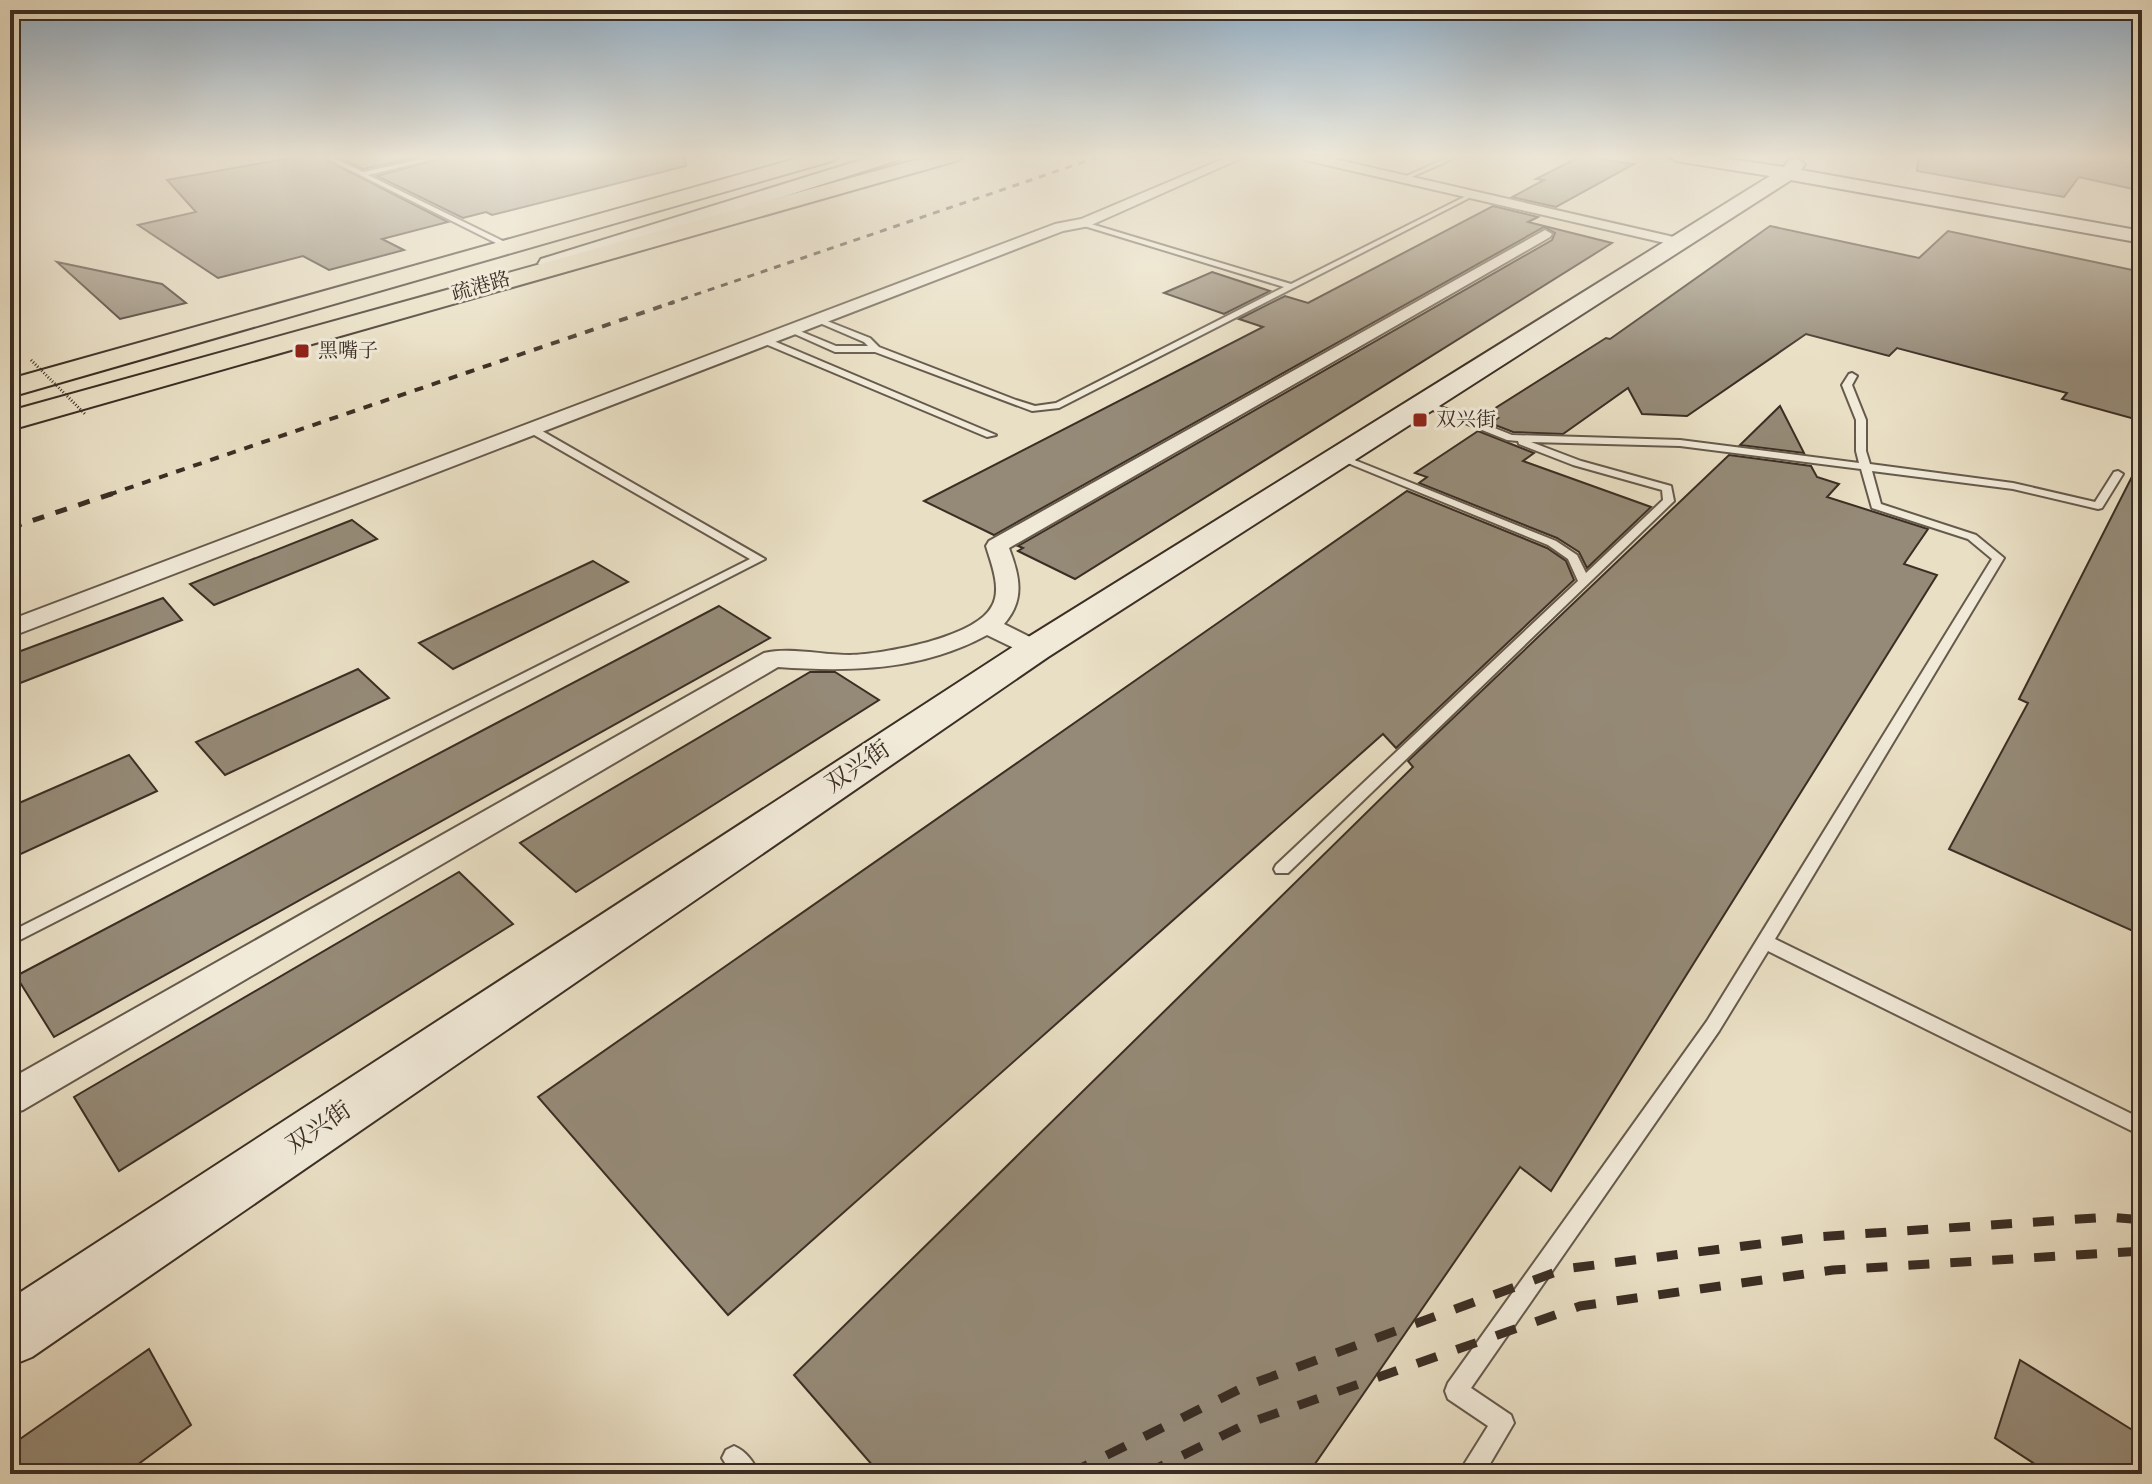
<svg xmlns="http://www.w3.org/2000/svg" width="2152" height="1484" viewBox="0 0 2152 1484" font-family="'Libre Bodoni','Noto Serif SC',serif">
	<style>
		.building { fill: #958a77; stroke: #3b2e24; stroke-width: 2 }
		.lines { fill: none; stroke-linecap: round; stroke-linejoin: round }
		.lane-casing { stroke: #665a4c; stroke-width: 4 }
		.street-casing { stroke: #665a4c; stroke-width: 4 }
		.secondary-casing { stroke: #3b2e24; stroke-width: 4 }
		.highway-casing { stroke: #3b2e24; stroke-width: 4 }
		.lane { fill: #f1ead9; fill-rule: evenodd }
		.street { fill: #f1ead9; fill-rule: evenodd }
		.secondary { fill: #f1ead9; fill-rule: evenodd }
		.highway { fill: #e9dfc4; fill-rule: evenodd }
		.rail-far3 { stroke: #3b2e24; stroke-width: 3; stroke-dasharray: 7 7; stroke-linecap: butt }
		.rail-far2 { stroke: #3b2e24; stroke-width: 4; stroke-dasharray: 9 9; stroke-linecap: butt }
		.rail-far1 { stroke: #3b2e24; stroke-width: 5; stroke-dasharray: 12 12; stroke-linecap: butt }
		.rail { stroke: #3b2e24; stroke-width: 9; stroke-dasharray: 21 21; stroke-linecap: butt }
		.path-bridge { stroke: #3b2e24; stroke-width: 3; stroke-dasharray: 1 2; stroke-linecap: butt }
		.poi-dot { fill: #8f2418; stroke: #f1ead9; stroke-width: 3 }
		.labels { text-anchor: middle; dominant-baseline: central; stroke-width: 6; stroke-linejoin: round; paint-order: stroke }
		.far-street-label { font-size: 20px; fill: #3b2e24; stroke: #f1ead9 }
		.far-poi-label { font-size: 20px; fill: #3b2e24; stroke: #f1ead9; text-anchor: start }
		.street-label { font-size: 24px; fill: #3b2e24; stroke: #f1ead9 }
	</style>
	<rect width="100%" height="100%" fill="#e9dfc4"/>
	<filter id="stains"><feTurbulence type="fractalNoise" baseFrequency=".0025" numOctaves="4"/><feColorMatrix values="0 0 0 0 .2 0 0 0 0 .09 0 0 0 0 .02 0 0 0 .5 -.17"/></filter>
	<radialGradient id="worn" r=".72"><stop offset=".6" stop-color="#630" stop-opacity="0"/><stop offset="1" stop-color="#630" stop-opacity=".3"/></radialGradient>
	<g class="building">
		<path d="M301 156H319L448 222 382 239 404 250 329 270 303 256 218 278 138 225 196 212 167 180Z"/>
		<path d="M336 156H423L363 169Z"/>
		<path d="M450 156H685L686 166 492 215 486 212 463 218 377 176Z"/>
		<path d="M1581 156 1634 164 1556 207 1512 197 1544 180 1536 179Z"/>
		<path d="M1918 156H2142V191L2079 177 2064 197 1917 171Z"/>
		<path d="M1493 206 1538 217 1528 222 1612 243 1075 579 1018 551 1023 548 1018 546 1552 240 1555 233 1544 227 994 535 924 501 1263 327 1239 319 1285 296 1308 303Z"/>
		<path d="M1770 226 1919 258 1948 231 2142 272V421L2062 399 2067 393 1897 348 1889 356 1806 334 1687 416 1642 414 1628 388 1563 434 1513 432 1490 423 1498 418 1486 414 1606 338 1610 339Z"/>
		<path d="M57 262 162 284 186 303 120 319Z"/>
		<path d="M1212 272 1270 291 1224 314 1164 293Z"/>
		<path d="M1780 406 1804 453 1740 445Z"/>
		<path d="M1478 431 1534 453 1523 461 1651 507 1587 568 1579 552 1557 538 1419 483 1427 477 1415 473Z"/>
		<path d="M1729 455 1811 466 1817 477 1839 484 1827 497 1928 529 1904 564 1937 575 1551 1191 1520 1167 1308 1474H880L794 1375 1413 767 1408 761Z"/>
		<path d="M2142 457V935L1949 849 2028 703 2019 699Z"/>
		<path d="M1407 491 1547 548 1566 561 1574 580 1396 748 1383 734 728 1315 538 1097Z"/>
		<path d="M352 520 377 539 214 605 190 584Z"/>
		<path d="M593 561 628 582 453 669 419 643Z"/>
		<path d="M163 598 182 620 10 687V655Z"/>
		<path d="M719 606 770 638 54 1037 16 976Z"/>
		<path d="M358 669 389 698 225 775 196 742Z"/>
		<path d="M810 672H835L879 700 576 892 520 843Z"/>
		<path d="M129 755 157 791 10 859V807Z"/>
		<path d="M459 872 513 924 119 1171 74 1097Z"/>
		<path d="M149 1349 191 1425 125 1474H10V1446Z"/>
		<path d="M2020 1360 2142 1436V1474H2050L1995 1438Z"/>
	</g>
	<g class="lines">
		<g class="lane-casing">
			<g id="lane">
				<path d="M322 156H330L363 172 436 156H447L368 175 513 246 506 248Z"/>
				<path d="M1451 156H1459L1407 179 1402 178Z"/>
				<path d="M1472 193 1477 194 1059 408 1032 411 875 352H835L788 331 795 329 836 346H868L864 342 815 321 822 319 870 338 879 347 1016 400 1035 406 1056 403 1284 287 1081 225V221L1291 284Z"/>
				<path d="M763 339H769L996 435 987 437 763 343Z"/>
				<path d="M1852 373 1857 376 1852 385 1866 420V451L1870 464 2013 483 2095 502 2114 472 2118 471 2123 474 2102 508 2098 509 2013 489 1872 471 1881 504 1976 535 2004 558 1775 939 2142 1119V1136L1768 951 1719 1031 1471 1388 1511 1415 1514 1423 1484 1474H1458L1488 1426 1448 1399 1445 1391 1448 1383 1707 1021 1992 559 1968 539 1872 508 1861 469 1680 446 1531 442 1581 461 1671 486 1674 501 1288 873H1276L1274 869 1276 865 1578 581 1568 559 1548 545 1333 457 1334 455H1342L1556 541 1577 555 1586 573 1663 500 1662 490 1573 465 1519 444 1518 441 1507 440 1420 405V401H1426L1512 435 1680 440 1859 463 1856 451V420L1842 385 1849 374Z"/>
				<path d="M529 428H537L765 559 10 945V932L750 559 529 432Z"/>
				<path d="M734 1446C746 1451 754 1462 759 1474H732L722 1458 726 1450Z"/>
			</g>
		</g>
		<g class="street-casing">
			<g id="street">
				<path d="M1230 156H1246L1089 226 1063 231 10 637V620L1055 224 1081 219Z"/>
				<path d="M1299 156H1321L1678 238 1685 242 1678 246 1305 160Z"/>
				<path d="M1545 230 1552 234 1550 237 1009 548C1020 577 1025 600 1004 624L1044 644 1048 649 1044 654H1026L987 635C921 671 850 672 778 667L23 1110 10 1114V1079L764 653C790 647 822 655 850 655 883 654 976 638 992 606 1002 589 991 563 986 546L989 541Z"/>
			</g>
		</g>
		<g class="secondary-casing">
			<g id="secondary">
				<path d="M874 156H901L898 160 557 269 549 271 538 264 541 259Z"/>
				<path d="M1667 156H1710L1784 167 1789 160 1796 158 1805 164 1801 170 2142 231V243L1791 180 1048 657 32 1357 10 1366V1299L1022 641 1770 176 1676 161Z"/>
			</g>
		</g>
		<g class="highway-casing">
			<g id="highway">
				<path d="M806 156H838L835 160 10 397V379Z"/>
				<path d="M930 156H962L959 160 10 430V411Z"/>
			</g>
		</g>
		<use href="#lane" class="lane"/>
		<use href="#street" class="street"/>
		<use href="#secondary" class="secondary"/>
		<use href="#highway" class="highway"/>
		<path class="rail-far3" d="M668 304 1101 156"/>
		<path class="rail-far2" d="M108 495 674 302"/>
		<path class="rail-far1" d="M10 528 114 493"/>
		<g class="rail">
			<path d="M1069 1474 1246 1386 1564 1269 1815 1237 2109 1217 2142 1220"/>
			<path d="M1145 1474 1246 1424 1580 1306 1833 1270 2142 1251"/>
		</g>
		<path class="path-bridge" d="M31 360 86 415"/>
	</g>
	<linearGradient id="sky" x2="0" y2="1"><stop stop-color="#91adc4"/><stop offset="0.43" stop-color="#f5f1e4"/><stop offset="1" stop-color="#f5f1e4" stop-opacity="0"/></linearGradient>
	<rect width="2152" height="364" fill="url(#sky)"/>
	<g class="poi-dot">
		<rect x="294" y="343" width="16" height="16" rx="4"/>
		<rect x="1412" y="412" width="16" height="16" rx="4"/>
	</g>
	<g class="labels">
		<g class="far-street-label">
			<text transform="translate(481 287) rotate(-16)">疏港路</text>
		</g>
		<g class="far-poi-label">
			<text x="318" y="351">黑嘴子</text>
			<text x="1436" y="420">双兴街</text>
		</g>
		<g class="street-label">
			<text transform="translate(858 767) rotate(-34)">双兴街</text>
			<text transform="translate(319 1128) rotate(-34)">双兴街</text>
		</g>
	</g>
	<rect width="2152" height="1484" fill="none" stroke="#e9dfc4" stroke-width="40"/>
	<rect x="12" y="12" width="2128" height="1460" fill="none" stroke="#3b2e24" stroke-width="4"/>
	<rect x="20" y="20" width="2112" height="1444" fill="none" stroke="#3b2e24" stroke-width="2"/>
	<rect width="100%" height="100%" filter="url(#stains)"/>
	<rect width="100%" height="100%" fill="url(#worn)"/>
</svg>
